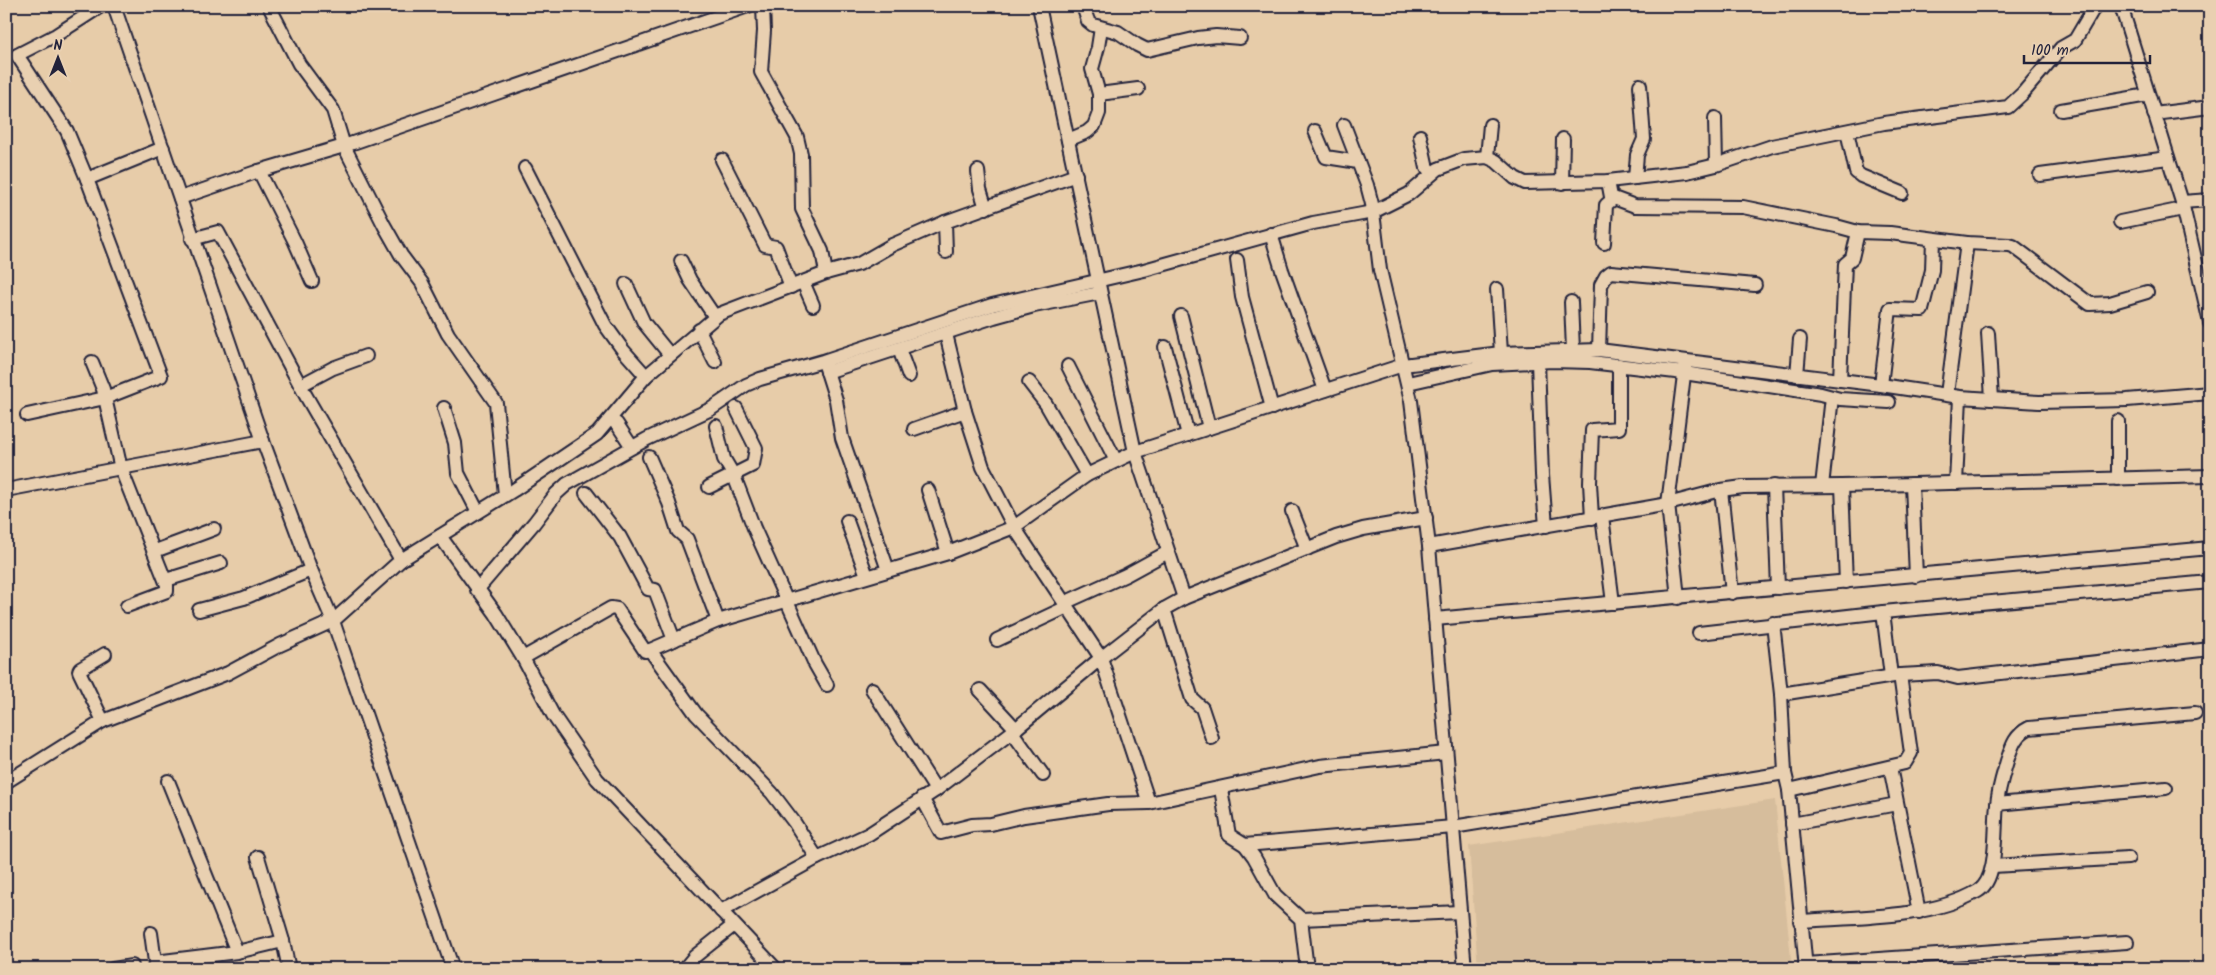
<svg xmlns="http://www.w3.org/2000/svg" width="2216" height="975" viewBox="0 0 2216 975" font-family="Kalam,sans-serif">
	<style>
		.built { fill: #d6bd9c }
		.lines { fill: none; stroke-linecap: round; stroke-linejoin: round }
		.minor-casing { stroke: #22223b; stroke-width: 16 }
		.minor { stroke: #e9d0b1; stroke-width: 12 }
	</style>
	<rect width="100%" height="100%" fill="#e7cca9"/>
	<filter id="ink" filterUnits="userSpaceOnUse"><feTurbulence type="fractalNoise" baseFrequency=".02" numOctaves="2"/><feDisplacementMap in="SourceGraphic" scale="10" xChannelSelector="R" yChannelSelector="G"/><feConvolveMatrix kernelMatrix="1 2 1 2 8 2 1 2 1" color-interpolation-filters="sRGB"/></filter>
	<g filter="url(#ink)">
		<path class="built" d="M1775 800 1792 969H1478L1469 846Z"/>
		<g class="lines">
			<g class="minor-casing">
				<g id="minor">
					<path d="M114 6 263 441 311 570 333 621 453 969"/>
					<path d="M269 6 299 64 333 110 344 146 384 225 401 255 422 283 448 334 496 403 505 495"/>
					<path d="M763 6 764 31 761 72 797 137 801 154 802 209 822 251 826 273"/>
					<path d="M1039 6 1135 452 1184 598"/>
					<path d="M1083 6 1088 21 1093 25 1118 32 1137 45 1147 50 1198 38 1216 36 1240 38"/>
					<path d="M2121 6 2182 202 2210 323"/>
					<path d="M1099 94 1138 89"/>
					<path d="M2061 110 2148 95"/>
					<path d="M2154 114 2210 107"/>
					<path d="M1715 118 1716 165"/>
					<path d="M1344 125 1367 185 1372 204 1380 270 1411 401 1429 546 1465 969"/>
					<path d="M1315 131 1326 157 1358 162"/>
					<path d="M1847 131 1856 172 1861 176 1902 193"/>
					<path d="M1420 136 1427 168 1433 173"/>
					<path d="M1068 140 1087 132 1094 126 1099 113V94L1092 69 1098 47 1101 28"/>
					<path d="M1487 157 1490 125"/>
					<path d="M722 160 765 245 776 247 791 287"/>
					<path d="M525 168 605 325 623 350 646 376"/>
					<path d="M259 171 295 242 312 281"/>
					<path d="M978 171 980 189 986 208"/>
					<path d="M2040 175 2168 158"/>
					<path d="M1635 178 1637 155 1644 139 1640 85"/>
					<path d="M87 179 163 148"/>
					<path d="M1608 181 1611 197 1635 206 1743 207 1836 226 1858 232 1890 233 1967 243 2009 245 2013 246 2090 304 2110 303 2147 292"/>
					<path d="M1562 183 1563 139"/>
					<path d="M180 198 259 171 344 146 748 6"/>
					<path d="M2182 202 2210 200"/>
					<path d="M945 222 946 252"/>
					<path d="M2120 222 2183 209"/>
					<path d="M1271 234 1282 270 1325 390"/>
					<path d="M192 239 218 232 306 396 401 560"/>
					<path d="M1604 243 1606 205 1613 199"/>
					<path d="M1237 260 1242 297 1272 408"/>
					<path d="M681 261 690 280 715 317"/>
					<path d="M803 282 813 305"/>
					<path d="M626 284 644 323 670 355"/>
					<path d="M1497 289 1501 353"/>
					<path d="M1571 302 1573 350"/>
					<path d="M1181 316 1209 428"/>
					<path d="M699 330 715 362"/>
					<path d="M1988 333 1992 399"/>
					<path d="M946 334 965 411 983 467 1014 527 1101 658 1149 803"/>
					<path d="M1165 347 1188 435"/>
					<path d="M899 349 909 376"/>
					<path d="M1599 350 1601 285 1606 276 1611 272 1755 285"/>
					<path d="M1538 361 1542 475 1546 526"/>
					<path d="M92 362 103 389 121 469 167 585V591L127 606"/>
					<path d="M825 365 836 400 842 438 888 570"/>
					<path d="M1068 366 1116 461"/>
					<path d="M827 372 994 317 1034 306 1100 293"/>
					<path d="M1797 375 1800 339"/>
					<path d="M1840 380 1845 264 1852 258 1858 232"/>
					<path d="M1029 382 1046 404 1087 475"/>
					<path d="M1408 383 1492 364 1553 361 1590 362 1684 373 1821 394 1840 399 1889 402"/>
					<path d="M301 385 333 368 366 356"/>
					<path d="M1881 385 1890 309 1922 310 1932 270 1933 239"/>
					<path d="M1947 394 1967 243"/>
					<path d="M444 408 455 443 458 473 478 512"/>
					<path d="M27 415 105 398 161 376 87 179 67 131 17 55 56 35 101 6"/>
					<path d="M610 419 617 424 632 447"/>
					<path d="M2118 421V479"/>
					<path d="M716 426 724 459 734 476 754 528 815 664 827 685"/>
					<path d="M914 429 965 411"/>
					<path d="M649 457 669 503 678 531 687 539 718 621"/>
					<path d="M1956 483 1960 397"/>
					<path d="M1912 484 1916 576"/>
					<path d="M1774 486 1778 588"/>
					<path d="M1822 486 1832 397"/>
					<path d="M1842 486 1846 582"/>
					<path d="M709 487 753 465 756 448 736 408"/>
					<path d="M6 490 263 441"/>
					<path d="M928 490 948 553"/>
					<path d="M1721 490 1732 593"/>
					<path d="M586 493 620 537 648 589 655 590 674 640"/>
					<path d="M1292 511 1307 549"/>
					<path d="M1602 516 1613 603"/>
					<path d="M1592 518 1590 483 1592 430 1619 428V365"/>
					<path d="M847 521 867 576"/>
					<path d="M440 536 496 614 523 658 553 715 597 779 776 969"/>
					<path d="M1429 546 1668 504 1721 490 1743 487 1842 486 2210 476"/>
					<path d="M155 551 214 529"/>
					<path d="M166 580 221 563"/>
					<path d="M477 590 534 523 556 494 567 484 647 439 711 409 746 385 760 379 823 361 992 305 1144 270 1313 223 1373 212 1409 194 1438 169 1464 159 1487 157 1496 161 1515 178 1525 183 1608 181 1687 172 1716 165 1772 146 1884 123 2008 107 2023 93 2061 48 2075 40 2095 6"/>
					<path d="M1678 598 1668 504 1685 367"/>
					<path d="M1064 603 1126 575 1168 552"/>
					<path d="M1164 609 1192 699 1202 708 1212 738"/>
					<path d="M199 610 244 598 311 570"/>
					<path d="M1883 612 1891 676"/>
					<path d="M1435 619 2210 548"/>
					<path d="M1773 623 1781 694 1785 773 1789 790 1806 969"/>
					<path d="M1699 633 1883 612 2210 582"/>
					<path d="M997 640 1067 607"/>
					<path d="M650 650 696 714 772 793 794 822 817 858"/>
					<path d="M523 658 611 608 617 609 645 651 650 650 718 621 948 553 1014 527 1087 475 1135 452 1403 365 1501 353 1599 350 1881 385 1960 397 2039 402 2127 400 2210 393"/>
					<path d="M872 689 936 790"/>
					<path d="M980 690 1016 729"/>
					<path d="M1781 694 1900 675 1938 673 1958 678 2210 649"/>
					<path d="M103 721 79 671 80 669 105 654"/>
					<path d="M1012 732 1043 775"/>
					<path d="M1890 767 1919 912"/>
					<path d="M168 781 237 952"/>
					<path d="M6 782 103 721 228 673 280 645 333 621 401 560 514 490 597 434 646 376 719 314 826 273 859 264 892 245 945 222 1076 175"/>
					<path d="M1221 789 1229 835 1245 845 1254 857 1275 895 1301 919 1307 969"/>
					<path d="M1789 790 1905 763 1911 753 1900 675"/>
					<path d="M922 798 941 833 972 825 991 824 1024 816 1108 804 1149 803 1320 766 1446 753"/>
					<path d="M1997 804 2166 788"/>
					<path d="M1792 824 1897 804"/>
					<path d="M1245 845 1453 827 1785 773"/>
					<path d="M258 857 283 941"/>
					<path d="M1993 866 2128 858"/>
					<path d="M721 911 817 858 869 834 936 790 1012 732 1101 658 1164 609 1184 598 1336 537 1363 529 1426 518"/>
					<path d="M1301 919 1460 912"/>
					<path d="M1800 921C1854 917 1931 919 1978 891 1999 879 1994 827 1997 805 1998 790 2003 775 2007 761 2012 746 2015 735 2029 728L2195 713"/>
					<path d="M151 933 155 962"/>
					<path d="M1805 964 2127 942"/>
					<path d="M113 969 132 966"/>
					<path d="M154 969 155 962 237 952 283 941 289 969"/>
					<path d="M684 969 694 957 734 925"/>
				</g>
			</g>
			<use href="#minor" class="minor"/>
		</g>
	</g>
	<rect width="2216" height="975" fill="none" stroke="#e9d0b1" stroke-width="25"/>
	<rect x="12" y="12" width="2191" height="950" fill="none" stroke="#22223b" stroke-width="2" filter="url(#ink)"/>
	<g transform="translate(58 58)" stroke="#e9d0b1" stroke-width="4" paint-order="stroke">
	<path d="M0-4L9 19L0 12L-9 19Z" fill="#22223b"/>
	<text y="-8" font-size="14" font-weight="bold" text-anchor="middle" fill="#22223b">N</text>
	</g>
	<path d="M2024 55v8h126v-8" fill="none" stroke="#22223b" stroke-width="2.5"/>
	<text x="2031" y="55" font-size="15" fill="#22223b" stroke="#e9d0b1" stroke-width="4" paint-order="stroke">100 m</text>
</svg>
